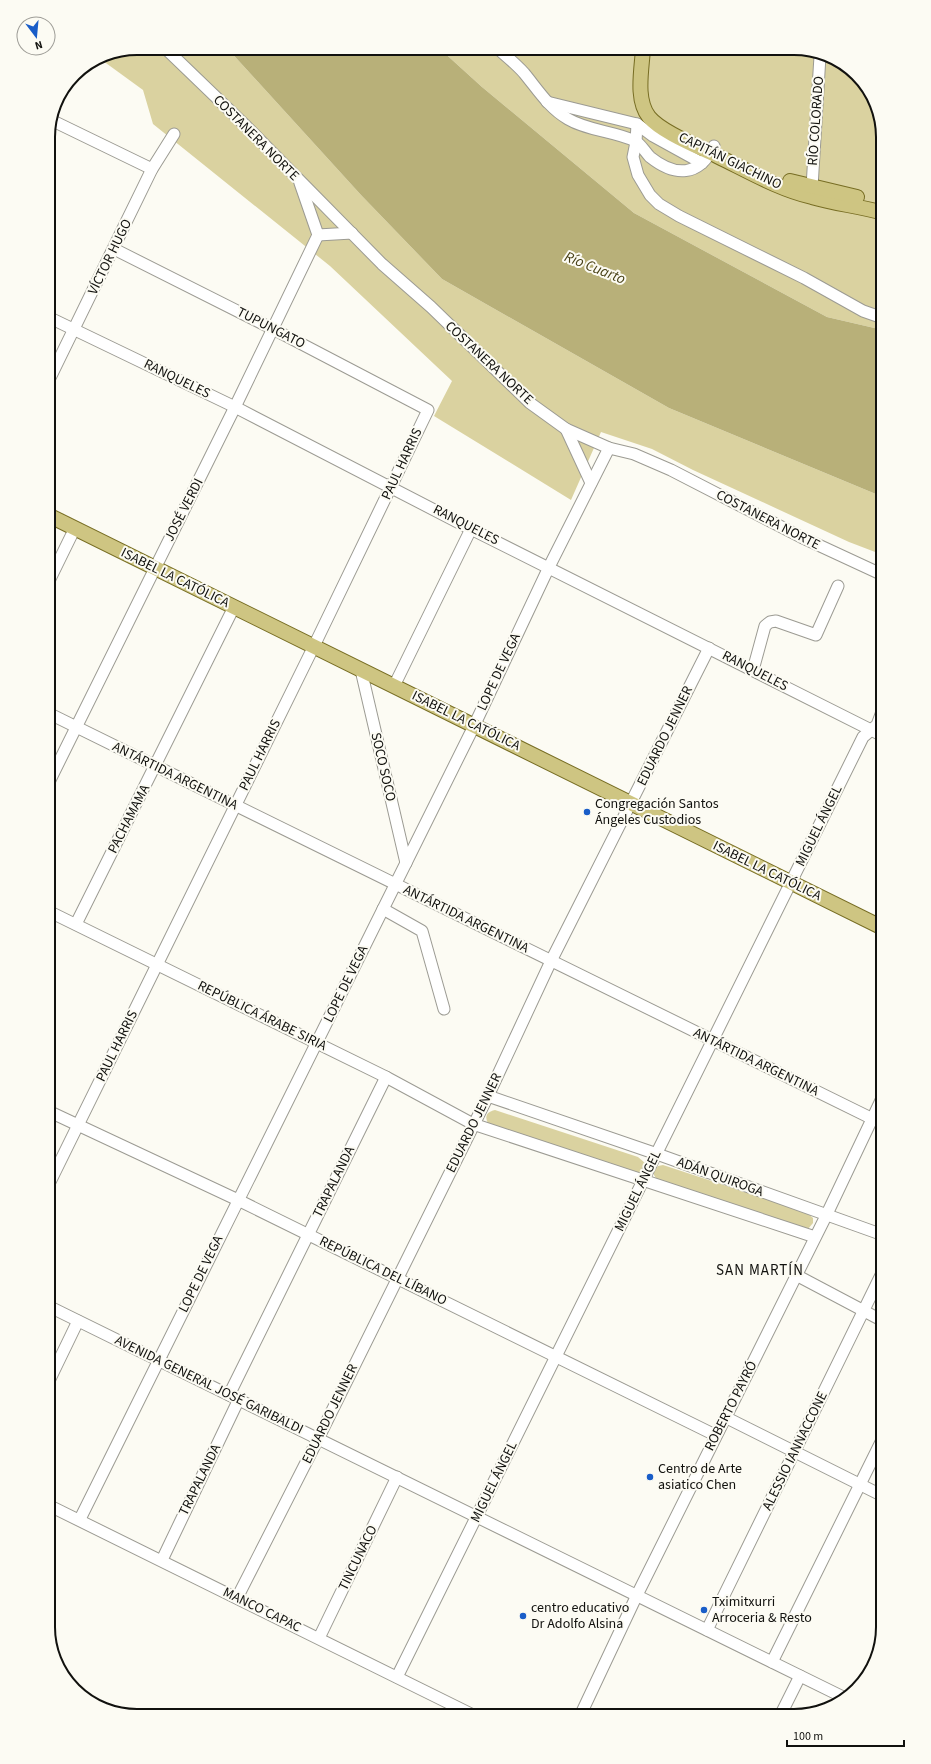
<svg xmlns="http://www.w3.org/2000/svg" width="931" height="1764" viewBox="0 0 931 1764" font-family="'Source Sans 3',sans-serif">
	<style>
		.green { fill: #dad2a0 }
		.water { fill: #b8b079 }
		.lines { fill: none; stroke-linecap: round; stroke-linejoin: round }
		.minor-casing { stroke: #9c9b93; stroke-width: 13 }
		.major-casing { stroke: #776d23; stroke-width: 16 }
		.minor { stroke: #fff; stroke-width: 11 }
		.major { stroke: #cec582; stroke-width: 14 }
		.poi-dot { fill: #195dc8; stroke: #fcfbf3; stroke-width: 1.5 }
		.labels { text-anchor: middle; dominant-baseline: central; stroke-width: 4; stroke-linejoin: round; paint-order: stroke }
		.street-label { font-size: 14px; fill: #11110e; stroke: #fcfbf3 }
		.poi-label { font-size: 14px; fill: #11110e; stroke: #fcfbf3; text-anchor: start }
		.water-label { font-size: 15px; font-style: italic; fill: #463f14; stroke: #fcfbf3 }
		.neighbourhood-label { font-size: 15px; letter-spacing: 1px; fill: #11110e; stroke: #fcfbf3 }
		.rim { fill: none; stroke: #11110e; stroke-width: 2 }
	</style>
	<rect width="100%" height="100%" fill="#fcfbf3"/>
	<g class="green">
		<path d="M137 48H227L361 195 442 279 669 408 883 497V555L849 542 693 470 652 449 601 432 571 500 434 416 452 381 330 266 153 124 143 90 99 58 103 55Z"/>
		<path d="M439 48H768L807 51 848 66 876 103 883 137V330L827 317 634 213 482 87Z"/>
		<path d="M495 1110 638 1157 645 1163V1168L640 1174 489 1125C484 1117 486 1112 495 1110Z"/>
		<path d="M663 1165 806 1212 813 1218V1223L808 1229 803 1230 657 1180 654 1175V1171L658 1166Z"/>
	</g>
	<path class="water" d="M227 48H439L482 87 634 213 827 317 883 330V497L669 408 442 279 361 195Z"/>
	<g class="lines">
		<g class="minor-casing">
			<g id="minor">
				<path d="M165 48 247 127 382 264 431 307 530 403 566 429 609 448 634 454 671 470 801 537 883 575"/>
				<path d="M497 48C506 56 516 64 524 73 538 90 549 108 568 119 588 131 614 131 635 141 641 144 645 152 650 157 675 177 699 177 714 146"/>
				<path d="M547 102 637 124 653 136 702 163"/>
				<path d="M51 120 152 169"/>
				<path d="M637 124 636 142 633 157 638 175 650 195 659 204 679 216 804 278 863 311 883 318"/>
				<path d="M300 183 318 235 352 233"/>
				<path d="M812 187 820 56"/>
				<path d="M48 317 235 407 471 529 883 736"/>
				<path d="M48 382 152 169 174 134"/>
				<path d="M566 429 591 483"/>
				<path d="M48 583 75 528"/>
				<path d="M361 670 406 863"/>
				<path d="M753 670 765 626 770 622 776 621 816 635 838 586"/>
				<path d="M394 686 471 529"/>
				<path d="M48 713 883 1124"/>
				<path d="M48 784 235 407 318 235"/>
				<path d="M383 909 422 931 444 1009"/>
				<path d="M48 911 386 1077 473 1124 815 1237"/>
				<path d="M76 924 234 607"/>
				<path d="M488 1096 657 1154 883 1235"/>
				<path d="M48 1111 238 1200 715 1435"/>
				<path d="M48 1186 314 646 428 410 273 329 114 249"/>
				<path d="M796 1275 883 1321"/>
				<path d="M48 1306 843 1697"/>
				<path d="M48 1383 78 1321"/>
				<path d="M229 1395 386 1077"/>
				<path d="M725 1417 883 1496"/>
				<path d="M48 1505 475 1716"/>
				<path d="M80 1519 474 726 549 567 609 448"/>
				<path d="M162 1560 239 1399"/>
				<path d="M237 1598 318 1439 488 1096 551 961 709 648"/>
				<path d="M707 1630 883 1271"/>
				<path d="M319 1638 397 1477"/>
				<path d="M772 1662 883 1438"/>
				<path d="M397 1677 863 737 877 725 883 709"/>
				<path d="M580 1716 637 1595 826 1216 883 1096"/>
				<path d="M780 1716 800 1676"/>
			</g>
		</g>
		<g class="major-casing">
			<g id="major">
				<path d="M643 48C642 69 635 99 649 117 661 132 699 147 717 156 748 171 778 189 812 197 835 204 860 206 883 213"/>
				<path d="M790 181 857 197"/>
				<path d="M48 515 883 928"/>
			</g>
		</g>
		<use href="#minor" class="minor"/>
		<use href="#major" class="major"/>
	</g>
	<g class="poi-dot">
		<circle cx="587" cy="812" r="4"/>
		<circle cx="650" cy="1477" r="4"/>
		<circle cx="704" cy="1610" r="4"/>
		<circle cx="523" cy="1616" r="4"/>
	</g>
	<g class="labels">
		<g class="street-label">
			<text transform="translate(816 121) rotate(-86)">RÍO COLORADO</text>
			<text transform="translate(256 138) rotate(45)">COSTANERA NORTE</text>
			<text transform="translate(730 161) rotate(26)">CAPITÁN GIACHINO</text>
			<text transform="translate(110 257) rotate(-64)">VÍCTOR HUGO</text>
			<text transform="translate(271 328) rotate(27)">TUPUNGATO</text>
			<text transform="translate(489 363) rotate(43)">COSTANERA NORTE</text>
			<text transform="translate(177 379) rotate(26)">RANQUELES</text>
			<text transform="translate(402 464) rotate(-65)">PAUL HARRIS</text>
			<text transform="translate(184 510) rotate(-63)">JOSÉ VERDI</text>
			<text transform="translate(768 520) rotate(27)">COSTANERA NORTE</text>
			<text transform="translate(466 525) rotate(27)">RANQUELES</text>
			<text transform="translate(175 578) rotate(26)">ISABEL LA CATÓLICA</text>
			<text transform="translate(755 671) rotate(27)">RANQUELES</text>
			<text transform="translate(499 672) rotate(-65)">LOPE DE VEGA</text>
			<text transform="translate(466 721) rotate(26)">ISABEL LA CATÓLICA</text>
			<text transform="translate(665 736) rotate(-64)">EDUARDO JENNER</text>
			<text transform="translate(260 755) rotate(-64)">PAUL HARRIS</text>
			<text transform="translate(383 767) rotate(77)">SOCO SOCO</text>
			<text transform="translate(175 776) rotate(26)">ANTÁRTIDA ARGENTINA</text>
			<text transform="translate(129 819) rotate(-63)">PACHAMAMA</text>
			<text transform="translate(819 826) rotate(-64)">MIGUEL ÁNGEL</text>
			<text transform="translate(767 871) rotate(26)">ISABEL LA CATÓLICA</text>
			<text transform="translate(466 919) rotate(26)">ANTÁRTIDA ARGENTINA</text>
			<text transform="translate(346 984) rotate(-64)">LOPE DE VEGA</text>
			<text transform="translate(262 1016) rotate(26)">REPÚBLICA ÁRABE SIRIA</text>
			<text transform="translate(117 1046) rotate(-64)">PAUL HARRIS</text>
			<text transform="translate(756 1062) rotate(26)">ANTÁRTIDA ARGENTINA</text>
			<text transform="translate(474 1123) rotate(-64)">EDUARDO JENNER</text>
			<text transform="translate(720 1177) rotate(20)">ADÁN QUIROGA</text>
			<text transform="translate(334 1182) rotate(-64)">TRAPALANDA</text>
			<text transform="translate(638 1191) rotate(-64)">MIGUEL ÁNGEL</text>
			<text transform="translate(383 1271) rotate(26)">REPÚBLICA DEL LÍBANO</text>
			<text transform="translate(201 1274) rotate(-64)">LOPE DE VEGA</text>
			<text transform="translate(209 1385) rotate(26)">AVENIDA GENERAL JOSÉ GARIBALDI</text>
			<text transform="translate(731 1406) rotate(-63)">ROBERTO PAYRÓ</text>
			<text transform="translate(330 1414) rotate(-64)">EDUARDO JENNER</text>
			<text transform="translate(795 1451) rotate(-64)">ALESSIO IANNACCONE</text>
			<text transform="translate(200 1480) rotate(-64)">TRAPALANDA</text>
			<text transform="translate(494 1482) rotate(-64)">MIGUEL ÁNGEL</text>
			<text transform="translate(358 1558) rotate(-64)">TINCUNACO</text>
			<text transform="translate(262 1610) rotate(26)">MANCO CAPAC</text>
		</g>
		<g class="poi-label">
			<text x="595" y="804">Congregación Santos<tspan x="595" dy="16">Ángeles Custodios</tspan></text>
			<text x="658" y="1469">Centro de Arte<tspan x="658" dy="16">asiatico Chen</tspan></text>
			<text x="712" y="1602">Tximitxurri<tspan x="712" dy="16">Arroceria &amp; Resto</tspan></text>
			<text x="531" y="1608">centro educativo<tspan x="531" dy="16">Dr Adolfo Alsina</tspan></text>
		</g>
		<g class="water-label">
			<text transform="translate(595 268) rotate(22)">Río Cuarto</text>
		</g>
		<g class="neighbourhood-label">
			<text x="760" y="1270">SAN MARTÍN</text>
		</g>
	</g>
	<path d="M0 0H931V1764H0ZM137 55H794A82 82 0 0 1 876 137V1627A82 82 0 0 1 794 1709H137A82 82 0 0 1 55 1627V137A82 82 0 0 1 137 55Z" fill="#fcfbf3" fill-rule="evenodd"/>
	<path class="rim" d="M137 55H794A82 82 0 0 1 876 137V1627A82 82 0 0 1 794 1709H137A82 82 0 0 1 55 1627V137A82 82 0 0 1 137 55Z"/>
	<g transform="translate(36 36) rotate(164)"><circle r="19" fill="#fcfbf3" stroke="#9e9d97"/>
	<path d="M0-3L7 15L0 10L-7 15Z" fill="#195dc8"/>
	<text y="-6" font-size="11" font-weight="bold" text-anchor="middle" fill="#11110e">N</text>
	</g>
	<path d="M787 1740v6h117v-6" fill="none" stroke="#11110e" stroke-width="2"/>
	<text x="793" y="1740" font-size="12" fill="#11110e" stroke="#fcfbf3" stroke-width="3" paint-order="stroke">100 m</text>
</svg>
